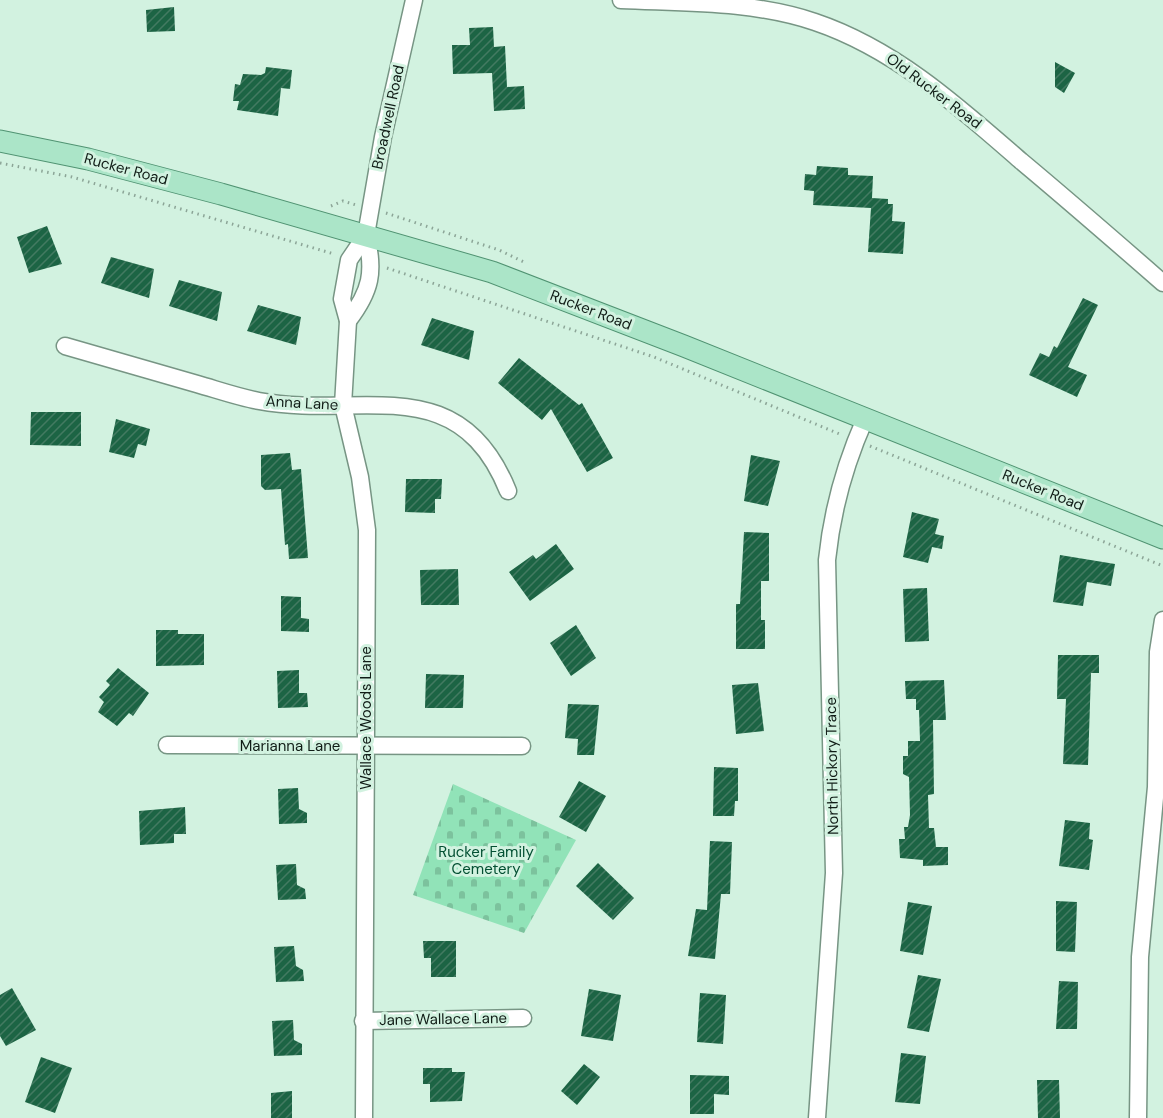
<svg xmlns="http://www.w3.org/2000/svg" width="1163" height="1118" viewBox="0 0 1163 1118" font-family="'DM Sans',sans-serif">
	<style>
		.cemetery { fill: url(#cemetery-stones) }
		.building { fill: url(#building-hatch) }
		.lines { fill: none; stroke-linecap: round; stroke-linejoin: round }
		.minor-casing { stroke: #779584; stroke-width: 19 }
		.major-casing { stroke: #509372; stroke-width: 23 }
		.path { stroke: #8ca597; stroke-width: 3; stroke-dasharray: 1.5 4.5; stroke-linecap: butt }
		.minor { stroke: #fff; stroke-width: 16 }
		.major { stroke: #abe5c8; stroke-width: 21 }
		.labels { text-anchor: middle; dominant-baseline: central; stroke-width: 6; stroke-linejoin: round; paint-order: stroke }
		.street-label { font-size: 15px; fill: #101c16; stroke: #d2f2e0 }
		.park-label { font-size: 15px; fill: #045033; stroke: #d2f2e0 }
	</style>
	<defs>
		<pattern id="cemetery-stones" width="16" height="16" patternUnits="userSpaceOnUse" patternTransform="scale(1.5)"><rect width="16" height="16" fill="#91e3b8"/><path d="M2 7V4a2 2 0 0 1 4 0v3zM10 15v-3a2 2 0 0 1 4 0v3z" fill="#7cc29d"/></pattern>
		<pattern id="building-hatch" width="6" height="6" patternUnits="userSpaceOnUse" patternTransform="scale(1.5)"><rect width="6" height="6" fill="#1c6444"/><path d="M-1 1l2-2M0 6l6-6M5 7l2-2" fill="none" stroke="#437a61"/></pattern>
	</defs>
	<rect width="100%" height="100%" fill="#d2f2e0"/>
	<path class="cemetery" d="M453 784 576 840 524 933 413 895Z"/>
	<g class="building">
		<path d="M174 7 175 31 147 32 146 10Z"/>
		<path d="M493 27 494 47 505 46 507 87 524 86 525 109 494 111 492 73 453 74 452 45H470L469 28Z"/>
		<path d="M1055 62 1075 73 1064 93 1055 87Z"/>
		<path d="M266 67 292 70 290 89 281 88 278 116 237 110 239 101H233L235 84 240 85 243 74 261 75 265 73Z"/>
		<path d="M817 166 848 168V175L873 176 872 198 888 199V204H893L892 221 905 222 903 254 868 252 871 208 813 205 814 191 804 190 805 174 816 175Z"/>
		<path d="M47 226 62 264 29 273 17 237Z"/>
		<path d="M111 257 154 269 149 298 101 283Z"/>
		<path d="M179 280 222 292 217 321 169 306Z"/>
		<path d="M1083 298 1098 305 1068 367 1087 375 1077 397 1029 375 1040 353 1049 357 1054 346 1057 348Z"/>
		<path d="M258 305 301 317 296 345 247 331Z"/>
		<path d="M432 318 474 331 469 360 421 345Z"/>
		<path d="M519 358 579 405 582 403 613 458 587 472 551 409 542 420 498 383Z"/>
		<path d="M31 412H81V446L30 445Z"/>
		<path d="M116 419 150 429 146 446 138 444 134 458 109 452Z"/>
		<path d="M290 453 292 470 301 469 308 558 289 559 288 544 285 545 281 489 265 490 261 486V455Z"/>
		<path d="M751 455 780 461 768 506 744 501Z"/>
		<path d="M406 479H442L441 499H435V513L405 512Z"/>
		<path d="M912 512 939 519 935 534 944 536 942 549 932 547 928 563 903 557Z"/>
		<path d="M744 532 769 533V581H761V620H765V649H736V604H740Z"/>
		<path d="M556 544 574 569 530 601 509 572 533 555 536 559Z"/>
		<path d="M1060 555 1115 564 1111 586 1087 582 1083 606 1053 602Z"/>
		<path d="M458 569 459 605H421L420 570Z"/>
		<path d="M927 588 929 641 905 642 903 589Z"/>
		<path d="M281 596 301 597V618L309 619V632L281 631Z"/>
		<path d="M576 625 596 658 571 676 550 643Z"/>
		<path d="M156 630H178V634H204V665L156 666Z"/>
		<path d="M1058 655H1099V673H1091L1088 765 1063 764 1066 699H1057Z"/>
		<path d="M118 668 149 693 133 716 129 713 117 726 98 712 104 702 99 697 110 685 106 681Z"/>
		<path d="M299 670V693H307L308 707 278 708 277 671Z"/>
		<path d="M426 674 464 675 463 708H425Z"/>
		<path d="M944 680 946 720H933L934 794 928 795 929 828H934L936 847H948V865L923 866V860L900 858 899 839H905L904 827H908L910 815 909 777 903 774V756H908V741H920L919 710H916V699H906L905 681Z"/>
		<path d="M758 683 764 731 736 734 732 685Z"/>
		<path d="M568 704 599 705 594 755H577L578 739 565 738Z"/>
		<path d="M714 767 738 768V801H735L734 816H713Z"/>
		<path d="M579 781 606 796 586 832 559 817Z"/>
		<path d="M298 788 299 809 307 813V823L279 824 278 789Z"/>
		<path d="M185 807 186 834H174V843L140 845 139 811Z"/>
		<path d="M1065 820 1090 823 1089 839 1093 840 1089 870 1059 866Z"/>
		<path d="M710 841 732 842 730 894H721L715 959 688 956 696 909 707 910Z"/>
		<path d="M598 863 634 898 613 920 576 886Z"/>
		<path d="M296 864 297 885 305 889 306 899 278 900 276 865Z"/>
		<path d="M1056 901 1077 902 1075 952 1056 951Z"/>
		<path d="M908 902 932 906 923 955 900 951Z"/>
		<path d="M423 941H456V977H431V958H424Z"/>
		<path d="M294 946 296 966 303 970 304 981 276 982 274 947Z"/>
		<path d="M918 975 941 979 929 1032 907 1028Z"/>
		<path d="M1059 981 1078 982 1077 1029H1056Z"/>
		<path d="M12 988 36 1030 6 1046 0 1036V995Z"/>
		<path d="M589 989 621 995 613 1041 581 1036Z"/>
		<path d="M700 993 726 995 723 1044 697 1042Z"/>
		<path d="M293 1020 294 1040 302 1044V1055L274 1056 272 1021Z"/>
		<path d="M901 1053 926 1056 920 1104 895 1102Z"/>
		<path d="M41 1057 72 1068 55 1113 25 1102Z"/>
		<path d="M584 1064 600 1077 577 1105 561 1091Z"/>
		<path d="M423 1068H452V1072H465L462 1101 430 1102V1084H423Z"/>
		<path d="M690 1075 729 1076V1095L714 1094V1114H690Z"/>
		<path d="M1037 1080H1059L1060 1118H1038Z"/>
		<path d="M292 1091V1118H271V1093Z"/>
	</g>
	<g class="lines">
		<g class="minor-casing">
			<g id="minor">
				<path d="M621 0C685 3 753 1 815 22 895 49 958 106 1021 161 1069 201 1116 242 1163 283"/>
				<path d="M348 321C371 291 375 272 366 235"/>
				<path d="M65 346C109 359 153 371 197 384 218 390 238 397 259 401 359 420 458 367 508 491"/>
				<path d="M167 745 522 746"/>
				<path d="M363 1021 523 1018"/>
				<path d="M364 1118 367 530 360 477 343 405 348 321 342 299 349 260 366 235 383 137 414 0"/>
				<path d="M817 1118 834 873 827 560C832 511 845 464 865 419"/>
				<path d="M1138 1118 1140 957 1156 787 1158 652 1163 620"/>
			</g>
		</g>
		<g class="major-casing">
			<path id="major" d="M0 141 88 159 221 194 492 272 684 346 1163 538"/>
		</g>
		<g class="path">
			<path d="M0 163 72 177 334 254"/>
			<path d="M331 206 343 201 356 205"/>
			<path d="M386 213 499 250 526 263"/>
			<path d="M387 268 654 357 842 435"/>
			<path d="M870 446 1163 566"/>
		</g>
		<use href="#minor" class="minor"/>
		<use href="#major" class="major"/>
	</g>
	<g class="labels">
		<g class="street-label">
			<text transform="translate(934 91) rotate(37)">Old Rucker Road</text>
			<text transform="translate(388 117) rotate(-78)">Broadwell Road</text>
			<text transform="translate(126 169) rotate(15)">Rucker Road</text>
			<text transform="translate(591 310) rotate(21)">Rucker Road</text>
			<text transform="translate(302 403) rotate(3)">Anna Lane</text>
			<text transform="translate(1043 490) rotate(22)">Rucker Road</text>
			<text transform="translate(366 718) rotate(-90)">Wallace Woods Lane</text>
			<text x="290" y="746">Marianna Lane</text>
			<text transform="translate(832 766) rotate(-91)">North Hickory Trace</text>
			<text transform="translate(443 1019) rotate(-1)">Jane Wallace Lane</text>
		</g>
		<g class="park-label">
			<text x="486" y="852">Rucker Family<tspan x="486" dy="17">Cemetery</tspan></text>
		</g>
	</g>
</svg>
